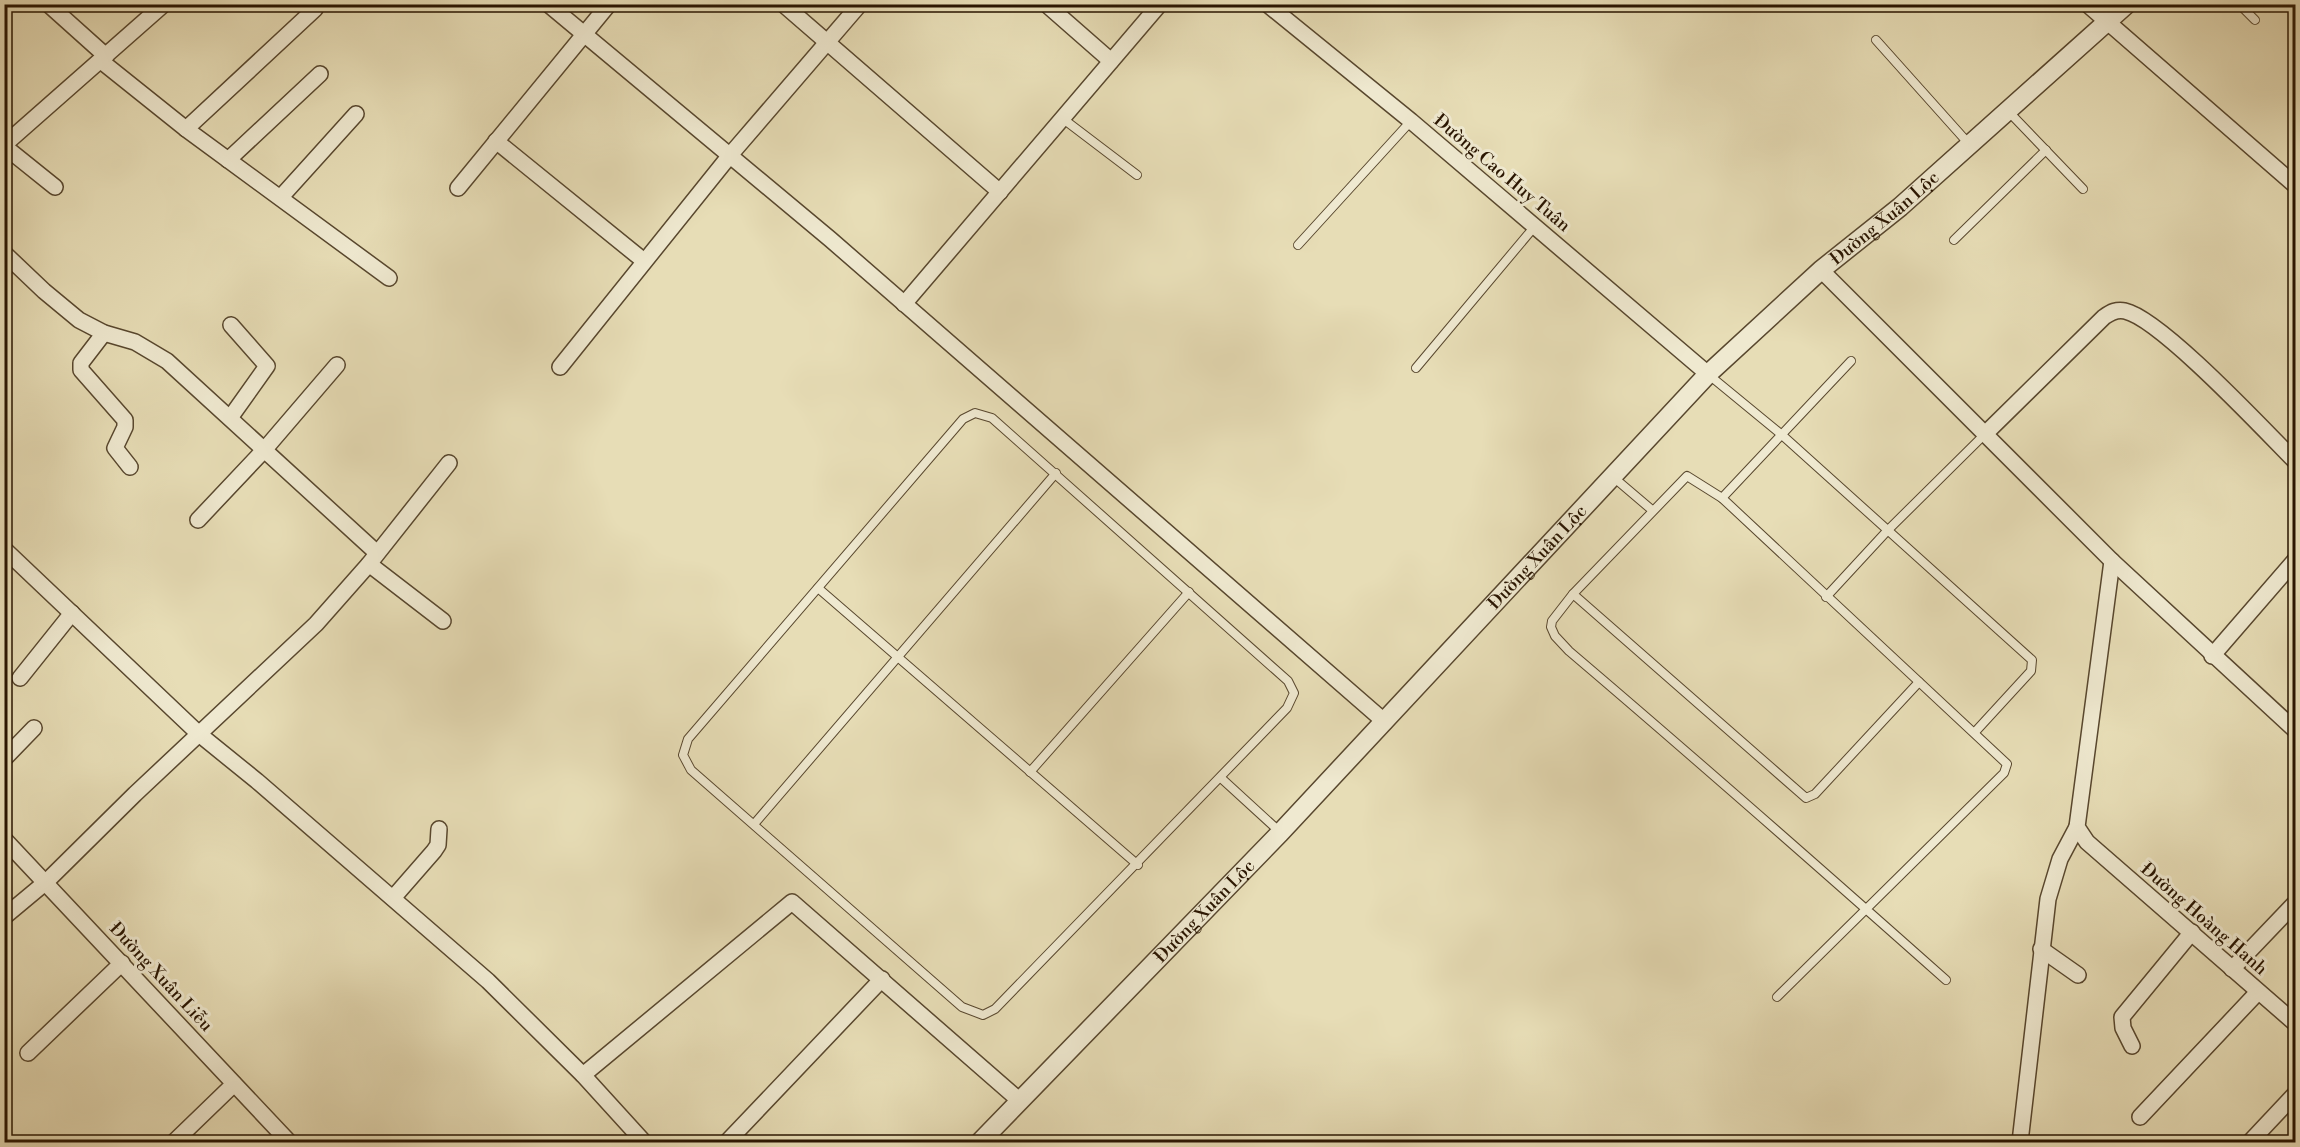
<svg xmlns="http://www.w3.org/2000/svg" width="2300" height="1147" viewBox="0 0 2300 1147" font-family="'Libre Bodoni',serif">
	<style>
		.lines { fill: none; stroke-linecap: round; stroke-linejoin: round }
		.service-casing { stroke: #58472e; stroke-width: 10 }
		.minor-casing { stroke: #58472e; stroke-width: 18 }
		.tertiary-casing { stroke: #58472e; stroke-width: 21 }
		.service { stroke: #efe9d0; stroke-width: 8 }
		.minor { stroke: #efe9d0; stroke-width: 15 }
		.tertiary { stroke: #efe9d0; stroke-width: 18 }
		.labels { text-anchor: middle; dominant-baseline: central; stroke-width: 6; stroke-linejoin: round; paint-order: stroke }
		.street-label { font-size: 18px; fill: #291501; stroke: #efe9d0 }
	</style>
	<rect width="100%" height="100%" fill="#e7ddb6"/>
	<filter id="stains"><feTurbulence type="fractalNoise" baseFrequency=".00333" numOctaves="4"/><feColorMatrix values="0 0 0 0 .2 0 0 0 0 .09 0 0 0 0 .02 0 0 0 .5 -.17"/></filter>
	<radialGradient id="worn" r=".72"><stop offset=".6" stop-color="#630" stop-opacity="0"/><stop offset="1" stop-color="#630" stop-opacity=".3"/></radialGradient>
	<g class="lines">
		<g class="service-casing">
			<g id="service">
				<path d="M2239 4 2255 20"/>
				<path d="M1876 40 1969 144"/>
				<path d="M2008 111 2083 189"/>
				<path d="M1062 118 1137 175"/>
				<path d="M1954 240 2046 150"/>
				<path d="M1298 245 1411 121"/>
				<path d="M1416 368 1535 226"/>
				<path d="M1709 375 1782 435 2032 660 2031 671 1975 732"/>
				<path d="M975 413 992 418 1288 681 1294 693 1287 708 995 1009 983 1015 962 1007 691 770 683 755 688 739 963 419Z"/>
				<path d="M1612 476 1652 510"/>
				<path d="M1722 498 1851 361"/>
				<path d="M818 588 1138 865"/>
				<path d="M1573 594 1806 798 1815 794 1919 682"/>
				<path d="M1826 597 1887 531 1985 434"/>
				<path d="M1030 772 1189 592"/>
				<path d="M1221 778 1280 832"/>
				<path d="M755 823 1056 473"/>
				<path d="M1777 997 2004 773 2007 764 1722 498 1687 476 1573 594 1552 621 1551 627 1555 636 1569 651C1696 759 1821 869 1946 980"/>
			</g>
		</g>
		<g class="minor-casing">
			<g id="minor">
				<path d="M48 4 106 56"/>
				<path d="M548 4 830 239 1385 722"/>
				<path d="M783 4 1000 192"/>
				<path d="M1046 4 1111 61"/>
				<path d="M1267 4 1411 121 1708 374"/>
				<path d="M2087 4 2296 186"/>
				<path d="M101 61 186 129 389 278"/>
				<path d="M186 129 315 9"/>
				<path d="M496 141 644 261"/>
				<path d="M4 145 164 4"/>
				<path d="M4 146 55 187"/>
				<path d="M228 160 320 74"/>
				<path d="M458 188 609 4"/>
				<path d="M281 197 356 114"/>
				<path d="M4 253 44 291 79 320 104 333 135 342 167 361 377 553"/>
				<path d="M1821 270 2112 561 2296 731"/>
				<path d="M904 304 1160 4"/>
				<path d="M104 333 81 363V370L125 420V427L115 448 130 467"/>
				<path d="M560 367 731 154 860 4"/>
				<path d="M230 418 267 366 231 325"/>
				<path d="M1985 434 2104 317C2111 312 2117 309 2125 311 2161 319 2265 431 2296 462"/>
				<path d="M198 520 265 449 337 365"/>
				<path d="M4 549 199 734 257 781 488 981 583 1075 644 1142"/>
				<path d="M2112 561 2077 827 2087 842 2296 1024"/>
				<path d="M369 564 443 621"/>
				<path d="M2212 656 2296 559"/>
				<path d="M20 678 72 613"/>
				<path d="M4 759 34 728"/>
				<path d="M4 839 289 1142"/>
				<path d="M393 898 434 851 438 845 439 829"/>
				<path d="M4 917 46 882 135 794 316 624 369 564 449 463"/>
				<path d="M2041 949 2078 975"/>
				<path d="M2232 969 2296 902"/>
				<path d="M2132 1046 2123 1028 2122 1017 2192 932"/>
				<path d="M28 1053 122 963"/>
				<path d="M583 1075 792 902 1020 1101"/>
				<path d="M2140 1117 2258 992"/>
				<path d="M174 1142 234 1084"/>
				<path d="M727 1142 882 979"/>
				<path d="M2020 1142 2048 899 2060 859 2077 827"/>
				<path d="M2250 1142 2296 1093"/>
			</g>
		</g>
		<g class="tertiary-casing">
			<g id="tertiary">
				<path id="s1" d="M980 1142 1280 833 1708 374 1821 270 1900 207 2127 4"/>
			</g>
		</g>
		<use href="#service" class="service"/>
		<use href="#minor" class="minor"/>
		<use href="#tertiary" class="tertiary"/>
	</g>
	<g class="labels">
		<g class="street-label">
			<text transform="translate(1502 173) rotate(40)">Đường Cao Huy Tuân</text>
			<text stroke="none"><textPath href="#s1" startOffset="1294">Đường Xuân Lộc</textPath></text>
			<text stroke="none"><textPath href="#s1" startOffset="808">Đường Xuân Lộc</textPath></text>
			<text stroke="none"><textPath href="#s1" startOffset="322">Đường Xuân Lộc</textPath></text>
			<text transform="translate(2204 919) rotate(41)">Đường Hoàng Hanh</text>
			<text transform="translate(161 977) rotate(47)">Đường Xuân Liễu</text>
		</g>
	</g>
	<rect width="2300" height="1147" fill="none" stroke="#e7ddb6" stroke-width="24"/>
	<rect x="6" y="6" width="2288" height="1135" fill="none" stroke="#291501" stroke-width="3"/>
	<rect x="12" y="12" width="2276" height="1123" fill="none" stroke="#291501" stroke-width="1.5"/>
	<rect width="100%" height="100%" filter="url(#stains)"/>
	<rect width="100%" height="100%" fill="url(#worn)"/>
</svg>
